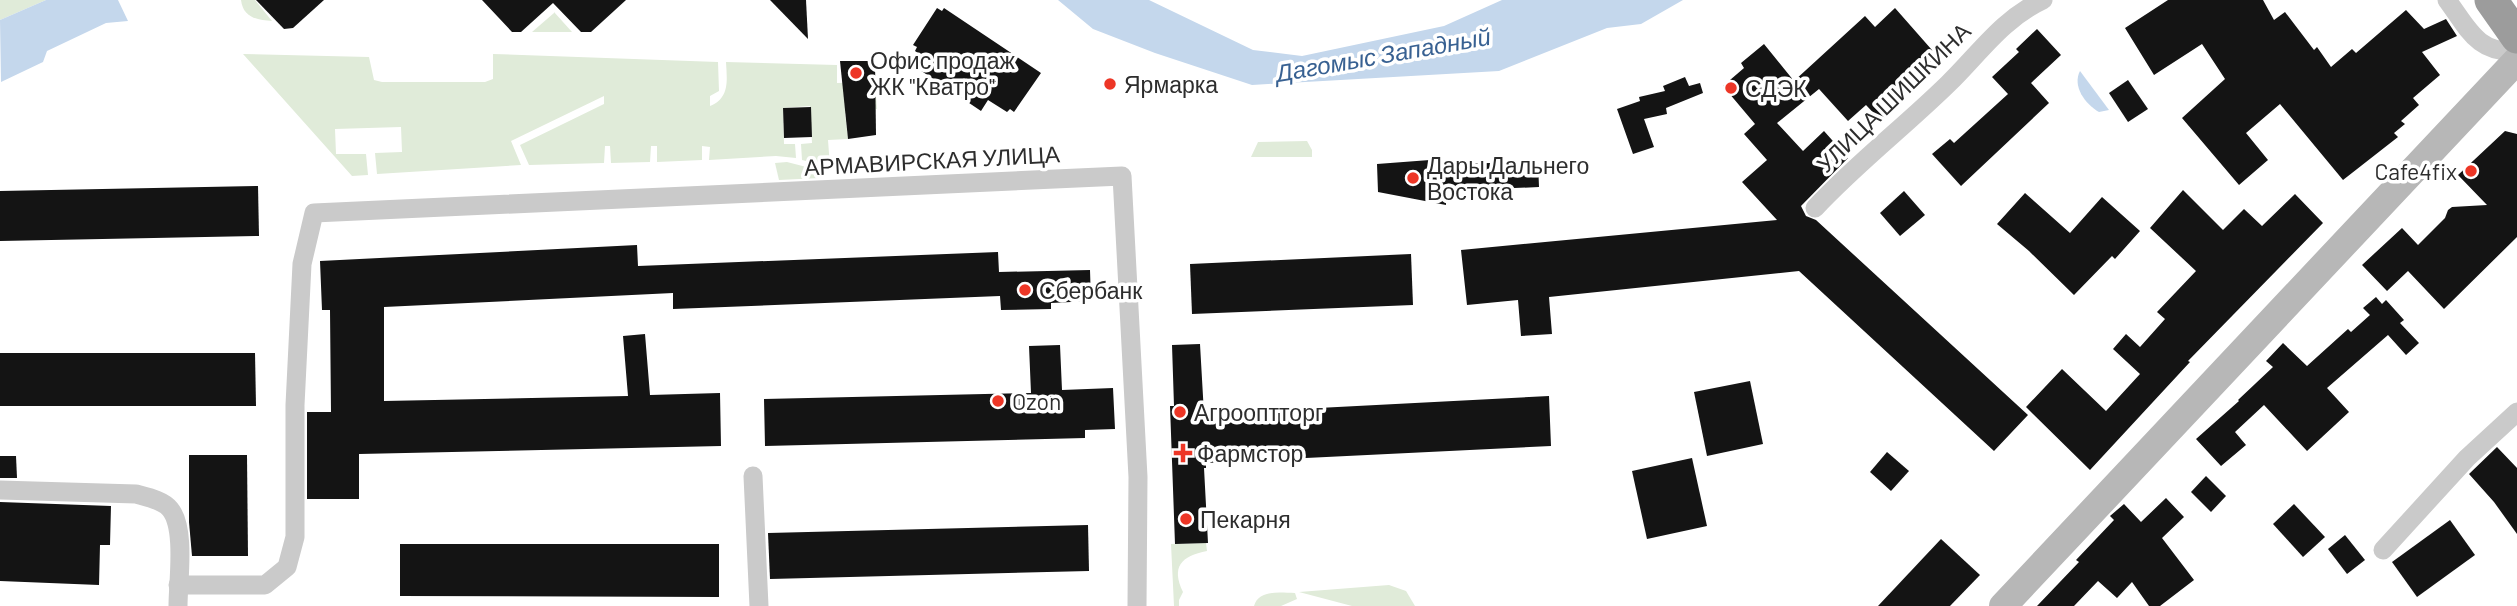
<svg xmlns="http://www.w3.org/2000/svg" width="2517" height="606" viewBox="0 0 2517 606" font-family="Barlow,sans-serif">
	<style>
		.green { fill: #e0ebd9 }
		.water { fill: #c4d7ec }
		.building { fill: #141414 }
		.lines { fill: none; stroke-linecap: round; stroke-linejoin: round }
		.minor { stroke: #cacaca; stroke-width: 19 }
		.secondary { stroke: #b7b7b7; stroke-width: 28 }
		.trunk { stroke: #9c9c9c; stroke-width: 33 }
		.poi-dot { fill: #ed3626; stroke: #fff; stroke-width: 2.5 }
		.labels { text-anchor: middle; dominant-baseline: central; stroke-width: 7; stroke-linejoin: round; paint-order: stroke }
		.poi-label { font-size: 23px; fill: #2d2d2d; stroke: #fff; text-anchor: start }
		.street-label { font-size: 23px; fill: #2d2d2d; stroke: #fff }
		.water-label { font-size: 24px; font-style: italic; fill: #386192; stroke: #fff }
	</style>
	<rect width="100%" height="100%" fill="#fff"/>
	<g class="green">
		<path d="M0 0H46L0 20Z"/>
		<path d="M241 0H255L272 21C256 20 243 17 241 0Z"/>
		<path d="M554 12 572 32H532L554 13Z"/>
		<path d="M243 54 369 57 374 80 382 82H485L493 79V54L718 62 719 91 710 96V106C730 98 727 80 726 62L837 65V83L875 82 877 109 845 113 848 139 828 140 830 167 802 160 801 144 812 143 810 106 783 108 784 144H795L796 158 776 156 709 160 710 147 702 146V160L657 162V146H651L650 162 611 163 610 146H605L604 163 529 165 520 145 604 104V96L511 141 521 165 377 174 375 153 402 152 401 127 335 129 336 154H366L368 175 352 176Z"/>
		<path d="M1307 141 1312 150V157H1251L1258 142Z"/>
		<path d="M787 162 818 170 822 175 820 178 779 180 775 163Z"/>
		<path d="M1206 543 1207 551C1181 556 1171 567 1183 592L1179 600V606H1174L1171 544Z"/>
		<path d="M1389 585 1406 591 1415 606H1352L1299 592Z"/>
		<path d="M1295 593 1297 599 1281 606H1254C1259 589 1280 593 1295 593Z"/>
	</g>
	<g class="water">
		<path d="M46 0H118L128 21 106 23 47 51 43 62 1 82 0 20Z"/>
		<path d="M1058 0H1149L1253 50 1302 56 1444 26 1502 0H1683L1641 24 1607 28 1499 71 1252 85 1155 53 1093 29Z"/>
		<path d="M2080 71 2109 110 2099 112C2085 104 2072 86 2080 71Z"/>
	</g>
	<g class="building">
		<path d="M256 0H324L293 28 284 29Z"/>
		<path d="M482 0H626L591 32H581L553 3 521 32H512Z"/>
		<path d="M770 0H806L808 39Z"/>
		<path d="M2168 0H2263L2274 20 2285 12 2314 50 2317 47 2331 67 2352 49 2356 53 2406 10 2424 29 2446 19 2457 36 2422 52 2440 75 2413 98 2419 105 2401 121 2405 124 2394 133 2398 137 2343 180 2280 104 2246 133 2268 160 2239 185 2182 118 2225 79 2202 44 2154 75 2125 28Z"/>
		<path d="M937 8 942 11 944 8 1041 73 1014 112 1010 109 1007 112 988 100 981 111 917 68 925 58 915 51 917 47 913 45Z"/>
		<path d="M1895 8 1939 58 1897 96 1902 101 1881 121 1866 105 1848 121 1819 89 1777 123 1803 151 1824 131 1848 158 1801 206 1806 216 1816 220 2028 415 1994 451 1799 271 1549 297 1552 334 1521 336 1518 300 1467 305 1461 250 1777 220 1742 182 1767 160 1744 134 1755 124 1723 86 1744 68 1741 63 1764 44 1794 81 1865 16 1875 27Z"/>
		<path d="M2037 29 2061 55 2031 83 2049 103 1961 186 1932 154 1950 139 1954 143 2008 94 1992 77 2019 52 2016 49Z"/>
		<path d="M840 61H875L876 135 848 139Z"/>
		<path d="M1685 77 1689 86 1700 83 1703 93 1666 108 1667 114 1644 119 1654 147 1633 154 1617 109 1640 101 1639 97 1665 91 1663 86Z"/>
		<path d="M2128 80 2148 109 2128 122 2109 93Z"/>
		<path d="M811 107 812 137 784 138 783 108Z"/>
		<path d="M2505 131 2517 134V237L2444 309 2408 271 2387 291 2362 265 2402 228 2418 245 2445 218 2448 210 2452 207 2487 205 2458 175Z"/>
		<path d="M1443 159V164L1538 162 1539 187 1468 190 1469 199 1446 198V205L1378 192 1377 164Z"/>
		<path d="M258 186 259 236 0 241V191Z"/>
		<path d="M2183 190 2223 230 2244 209 2262 226 2295 194 2323 223 2188 361 2190 362 2090 470 2026 407 2062 369 2106 411 2140 374 2113 349 2126 334 2140 347 2165 319 2157 312 2196 271 2150 228Z"/>
		<path d="M1904 191 1925 215 1900 236 1880 213Z"/>
		<path d="M2025 193 2070 233 2102 197 2140 231 2115 259 2112 256 2074 295 2029 251 1997 224Z"/>
		<path d="M637 245 638 266 998 252 999 272 1090 270 1091 301 1051 303V309L1001 310 1000 296 673 309V293L384 307V401L628 396 623 336 645 334 650 395 720 393 721 446 359 454V499H307V412H331L330 310H322L320 261Z"/>
		<path d="M1411 254 1413 305 1192 314 1190 264Z"/>
		<path d="M2376 297 2382 304 2386 300 2404 320 2400 323 2419 343 2406 355 2388 335 2327 388 2349 412 2307 451 2264 405 2235 432 2246 445 2221 466 2196 439 2239 401 2238 400 2273 367 2266 361 2283 343 2307 366 2348 329 2351 332 2370 315 2363 308Z"/>
		<path d="M1200 344 1204 414 1549 396 1551 446 1206 463V468H1204L1208 543 1175 544 1170 406H1174L1172 345Z"/>
		<path d="M1060 345 1062 390 1113 388 1115 429 1085 430V438L765 446 764 399 1031 393 1029 346Z"/>
		<path d="M0 353H255L256 406H0Z"/>
		<path d="M1750 381 1763 444 1707 456 1694 392Z"/>
		<path d="M2497 447 2517 468V534L2494 502 2469 474Z"/>
		<path d="M1887 452 1909 471 1891 491 1870 472Z"/>
		<path d="M189 455H247L248 556H192L189 522Z"/>
		<path d="M0 456H16L17 478H0Z"/>
		<path d="M1692 458 1707 526 1647 539 1632 471Z"/>
		<path d="M2206 476 2226 496 2211 512 2191 492Z"/>
		<path d="M2166 498 2184 517 2162 538 2194 580 2160 606H2149L2132 582 2117 598 2098 581 2074 606H2037L2079 562 2076 560 2114 520 2110 516 2124 504 2141 522Z"/>
		<path d="M0 502 111 506 110 545H100L99 585 0 581Z"/>
		<path d="M2294 504 2325 537 2303 557 2273 524Z"/>
		<path d="M2450 520 2475 555 2417 597 2392 562Z"/>
		<path d="M1088 525 1089 571 770 579 768 533Z"/>
		<path d="M2345 535 2365 560 2347 574 2328 549Z"/>
		<path d="M1941 539 1980 575 1950 606H1878Z"/>
		<path d="M400 544H719V597L400 596Z"/>
	</g>
	<g class="lines">
		<g class="minor">
			<path d="M2447 0C2468 28 2477 54 2517 51"/>
			<path d="M1815 208C1856 164 1904 127 1948 84 1979 54 2002 19 2043 0"/>
			<path d="M753 476 759 606"/>
			<path d="M0 490 136 494C147 497 163 500 170 509 186 528 178 581 178 606"/>
			<path d="M2383 550 2467 458 2517 412"/>
			<path d="M178 585H265L287 567 295 537V405L302 264 314 213 1122 176 1138 477 1137 606"/>
		</g>
		<path class="secondary" d="M2003 606 2517 60"/>
		<path class="trunk" d="M2491 0 2517 37"/>
	</g>
	<g class="poi-dot">
		<circle cx="856" cy="73" r="7"/>
		<circle cx="1110" cy="84" r="7"/>
		<circle cx="1731" cy="88" r="7"/>
		<circle cx="2471" cy="171" r="7"/>
		<circle cx="1413" cy="178" r="7"/>
		<circle cx="1025" cy="290" r="7"/>
		<circle cx="998" cy="401" r="7"/>
		<circle cx="1180" cy="412" r="7"/>
		<path d="M1179.5 442.5h7v7h7v7h-7v7h-7v-7h-7v-7h7z"/>
		<circle cx="1186" cy="519" r="7"/>
	</g>
	<g class="labels">
		<g class="poi-label">
			<text x="870" y="60">Офис продаж<tspan x="870" dy="26">ЖК "Кватро"</tspan></text>
			<text x="1124" y="84">Ярмарка</text>
			<text x="1745" y="88">СДЭК</text>
			<text x="1427" y="165">Дары Дальнего<tspan x="1427" dy="26">Востока</tspan></text>
			<text x="2457" y="171" text-anchor="end">Cafe4fix</text>
			<text x="1039" y="290">Сбербанк</text>
			<text x="1012" y="401">Ozon</text>
			<text x="1194" y="412">Агрооптторг</text>
			<text x="1197" y="453">Фармстор</text>
			<text x="1200" y="519">Пекарня</text>
		</g>
		<g class="street-label">
			<text transform="translate(1893 97) rotate(-44)">УЛИЦА ШИШКИНА</text>
			<text transform="translate(932 160) rotate(-3)">АРМАВИРСКАЯ УЛИЦА</text>
		</g>
		<g class="water-label">
			<text transform="translate(1383 54) rotate(-10)">Дагомыс Западный</text>
		</g>
	</g>
</svg>
